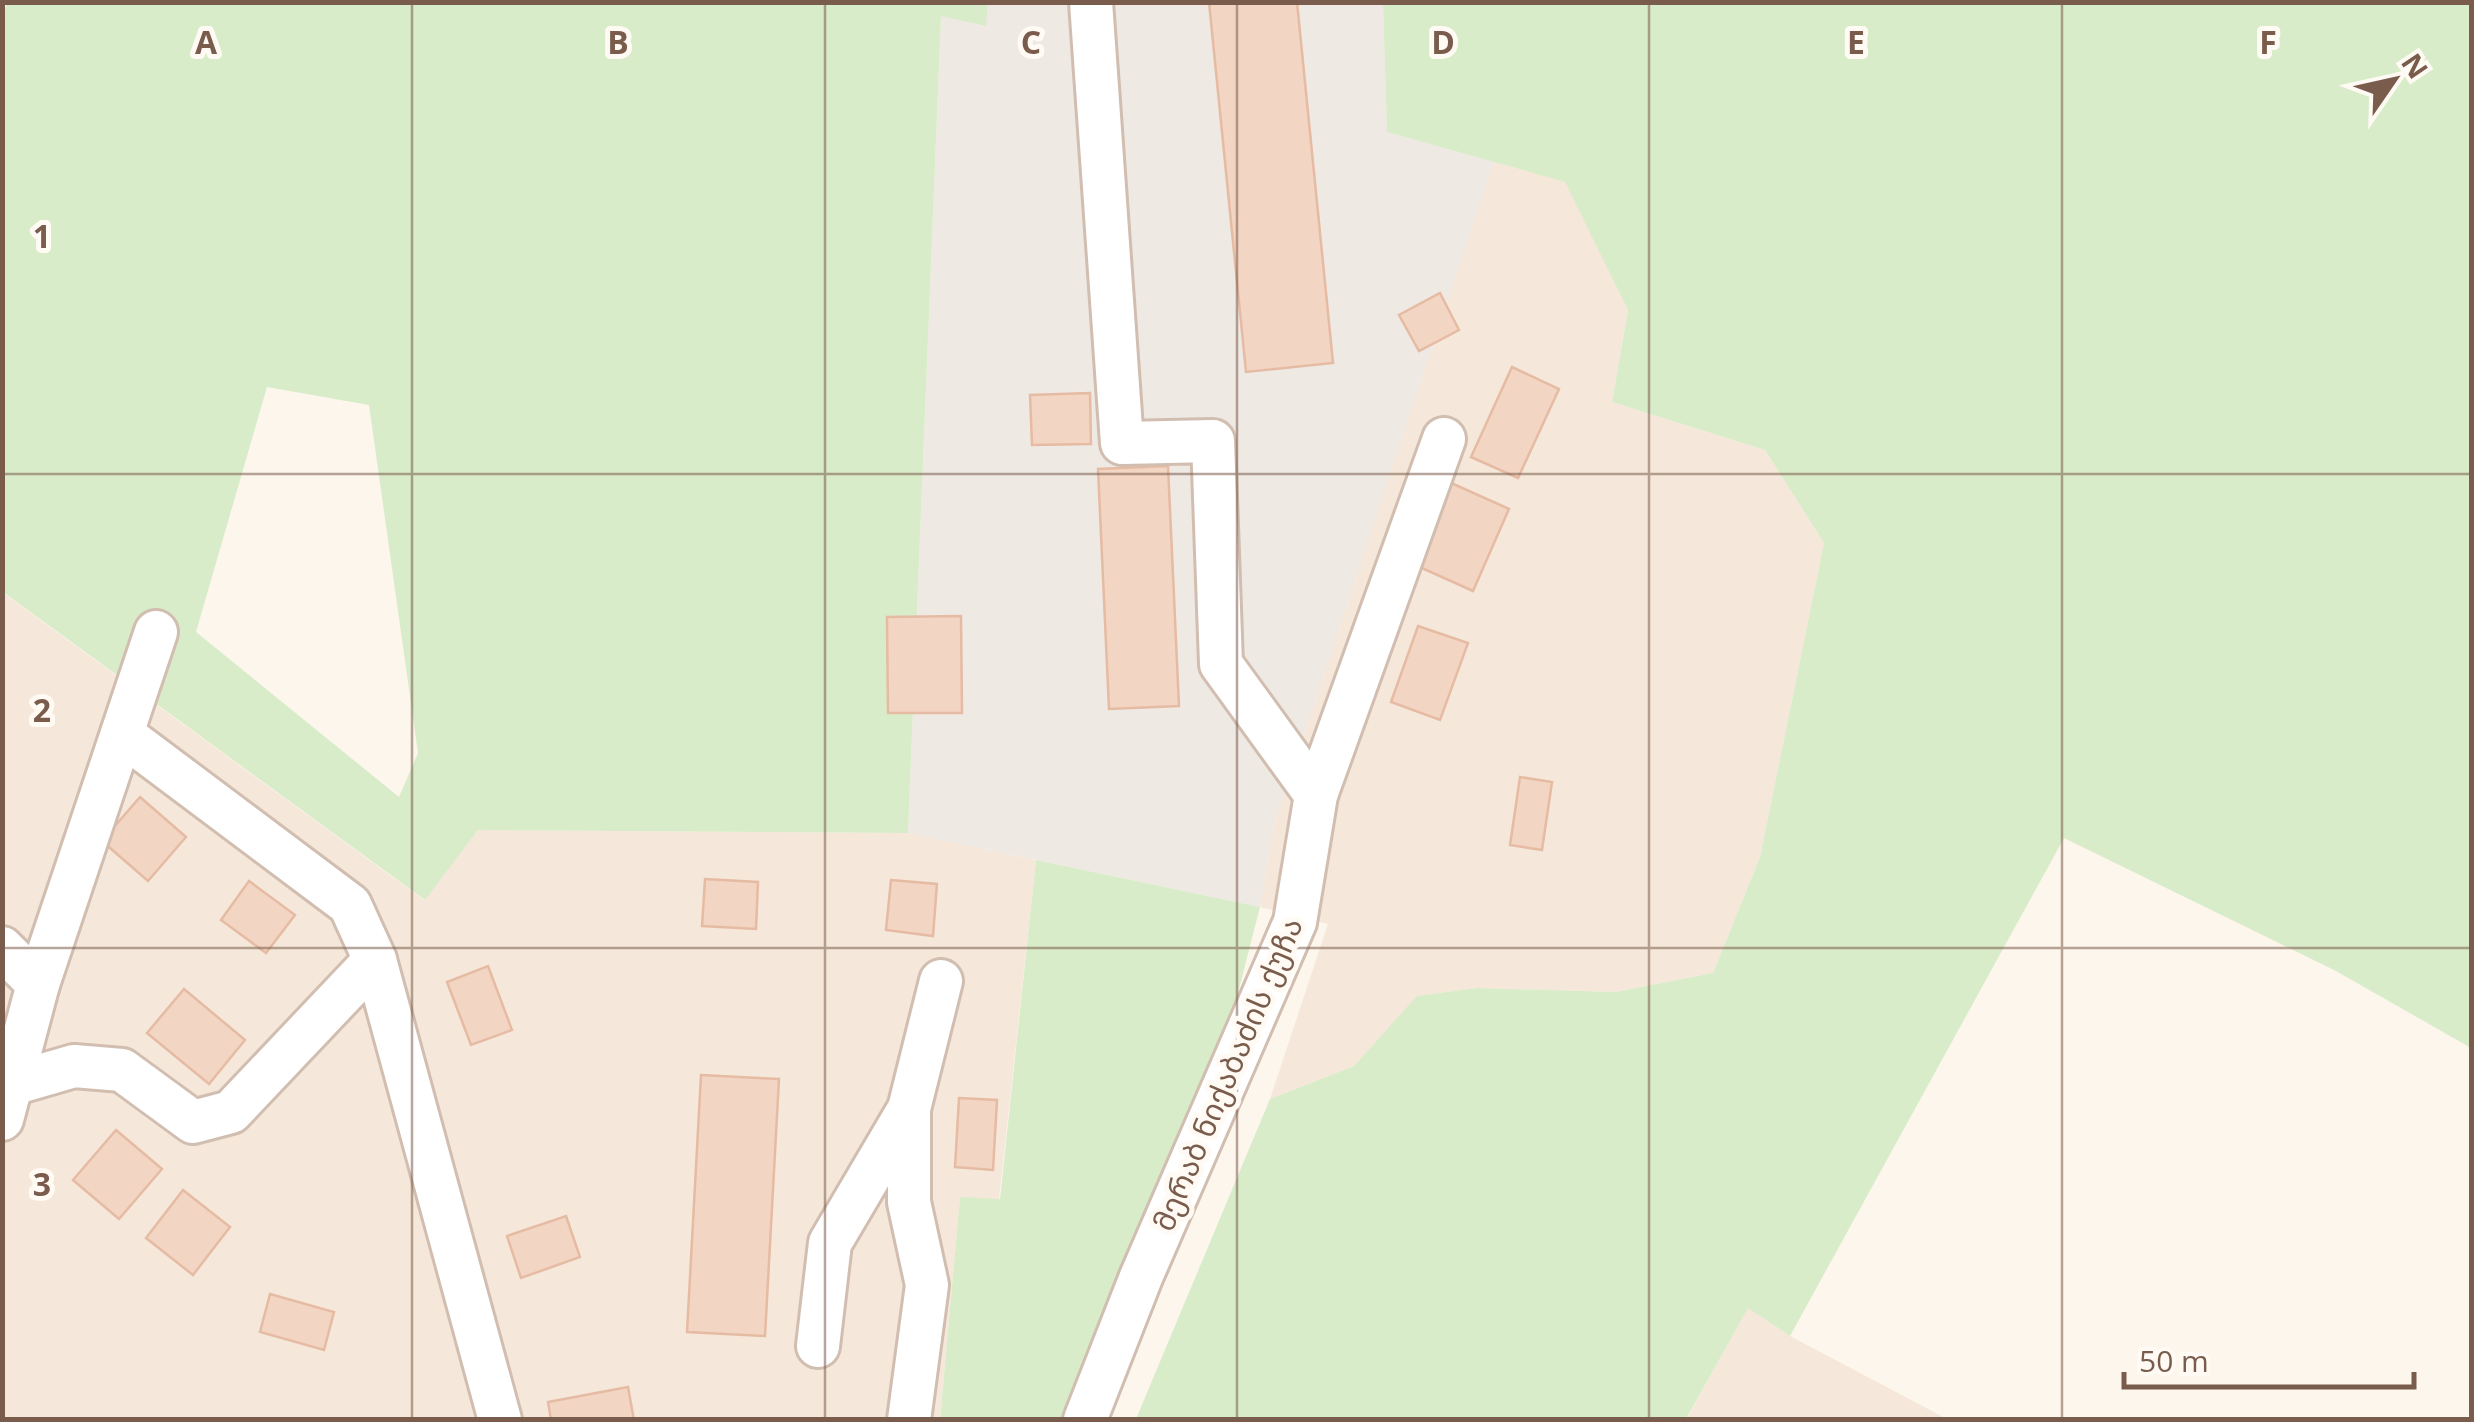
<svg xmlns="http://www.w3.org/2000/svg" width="2474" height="1422" viewBox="0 0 2474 1422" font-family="'Open Sans','Noto Sans Georgian',sans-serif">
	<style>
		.residential { fill: #f5e8da }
		.industrial { fill: #efe9e4 }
		.green { fill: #d8ecc9; fill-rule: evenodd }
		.building { fill: #f3d5c3; stroke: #e6bba3; stroke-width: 2.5 }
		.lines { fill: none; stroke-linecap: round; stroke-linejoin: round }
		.minor-casing { stroke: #d1beb0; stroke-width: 48 }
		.minor { stroke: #fff; stroke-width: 42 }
		.grid { fill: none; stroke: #7a5c4d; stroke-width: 2.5; stroke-opacity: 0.55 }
		.labels { text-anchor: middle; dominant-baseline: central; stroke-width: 10; stroke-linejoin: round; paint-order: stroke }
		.street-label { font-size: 30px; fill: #7a5c4d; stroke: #fffaf3 }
		.grid-label { font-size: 32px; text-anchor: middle; font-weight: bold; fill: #7a5c4d; stroke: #fffaf3; stroke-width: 10; stroke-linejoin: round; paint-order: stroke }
	</style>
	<rect width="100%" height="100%" fill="#fdf6ec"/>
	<g class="residential">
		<path d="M1494 162 1566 182 1628 310 1612 402 1765 450 1824 543 1760 857 1713 973 1615 992 1477 988 1418 996 1354 1066 1270 1099 1328 924 1260 907 1274 824Z"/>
		<path d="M2 592 424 900 478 830 908 833 1036 860 999 1200 960 1198 940 1419H3Z"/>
		<path d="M1748 1307 1790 1336 1947 1419 1686 1420Z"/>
	</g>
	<path class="industrial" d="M988 3H1383L1387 132 1494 162 1274 824 1260 907 908 833 941 15 985 26Z"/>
	<g class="green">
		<path d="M7 3H988L986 26 941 16 908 833 478 830 425 900 3 592 2 18ZM267 387 369 405 418 753 399 797 196 632Z"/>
		<path d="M1383 3H2471V1048L2336 971 2064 838 1790 1336 1748 1308 1686 1419H1136L1270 1099 1354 1066 1417 996 1477 988 1615 992 1713 973 1760 857 1824 543 1765 450 1612 402 1628 310 1565 182 1387 132Z"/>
		<path d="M1036 860 1260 907 1230 1024 1064 1419 940 1420 960 1197 1000 1199Z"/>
	</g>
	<g class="building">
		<path d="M1209 2H1297L1333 363 1246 372Z"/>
		<path d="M1440 293 1459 330 1419 351 1399 315Z"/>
		<path d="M1512 367 1559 389 1518 478 1471 457Z"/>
		<path d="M1090 393 1091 444 1032 445 1030 395Z"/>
		<path d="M1168 466 1179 706 1109 709 1098 469Z"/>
		<path d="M1449 482 1509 509 1473 591 1413 564Z"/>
		<path d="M961 616 962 713H888L887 617Z"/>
		<path d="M1418 626 1468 643 1440 720 1391 702Z"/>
		<path d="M1520 777 1552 782 1542 850 1510 845Z"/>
		<path d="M140 797 186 837 148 881 102 841Z"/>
		<path d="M705 879 758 882 756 929 702 926Z"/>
		<path d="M891 880 937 884 933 936 886 930Z"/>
		<path d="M249 881 295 915 266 953 221 920Z"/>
		<path d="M488 966 512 1030 471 1045 447 982Z"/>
		<path d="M184 989 245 1040 209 1084 147 1033Z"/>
		<path d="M701 1075 779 1079 765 1336 687 1332Z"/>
		<path d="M959 1098 997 1100 993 1170 955 1167Z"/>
		<path d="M116 1130 162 1169 119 1219 73 1180Z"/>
		<path d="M183 1190 230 1227 193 1275 146 1238Z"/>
		<path d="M566 1216 580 1257 521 1278 507 1236Z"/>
		<path d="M270 1294 334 1312 324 1350 260 1332Z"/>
		<path d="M628 1387 634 1420H551L548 1402Z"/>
	</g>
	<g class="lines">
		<g class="minor-casing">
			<g id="minor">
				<path d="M1091 2 1122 443 1213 441 1221 664 1316 795"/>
				<path d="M122 734 350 905 375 960 500 1420"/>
				<path d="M2 948 38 984"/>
				<path d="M12 1084 74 1066 122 1070 193 1122 231 1112 375 960"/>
				<path d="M909 1109V1202L927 1285 909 1420"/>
				<path d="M2 1119 38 984 156 632"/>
				<path d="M818 1346 830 1243 909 1109 941 981"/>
				<path d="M1085 1420 1141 1277 1295 922 1316 795 1444 439"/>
			</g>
		</g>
		<use href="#minor" class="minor"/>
	</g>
	<path class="grid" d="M412 2V1420M825 2V1420M1237 2V1420M1649 2V1420M2062 2V1420M2 474H2472M2 948H2472"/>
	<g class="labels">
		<g class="street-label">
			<text transform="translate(1227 1074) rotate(-67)">მერაბ ნიქაბაძის ქუჩა</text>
		</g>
	</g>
	<g class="grid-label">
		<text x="206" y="54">A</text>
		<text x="618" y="54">B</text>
		<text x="1031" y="54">C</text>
		<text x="1443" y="54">D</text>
		<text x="1856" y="54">E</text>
		<text x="2268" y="54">F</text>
		<text x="42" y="248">1</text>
		<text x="42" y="722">2</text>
		<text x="42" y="1196">3</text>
	</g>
	<rect width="2474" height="1422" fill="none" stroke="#7a5c4d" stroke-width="10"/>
	<g transform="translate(2394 80) rotate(56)" stroke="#fffaf3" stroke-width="8" paint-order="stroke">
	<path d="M0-8L18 38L0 25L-18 38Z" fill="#7a5c4d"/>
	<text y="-15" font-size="28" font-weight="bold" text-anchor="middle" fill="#7a5c4d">N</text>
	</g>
	<path d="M2124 1372v15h290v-15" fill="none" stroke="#7a5c4d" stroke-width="5"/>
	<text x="2139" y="1372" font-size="30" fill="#7a5c4d" stroke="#fffaf3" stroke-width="8" paint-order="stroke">50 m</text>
</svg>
